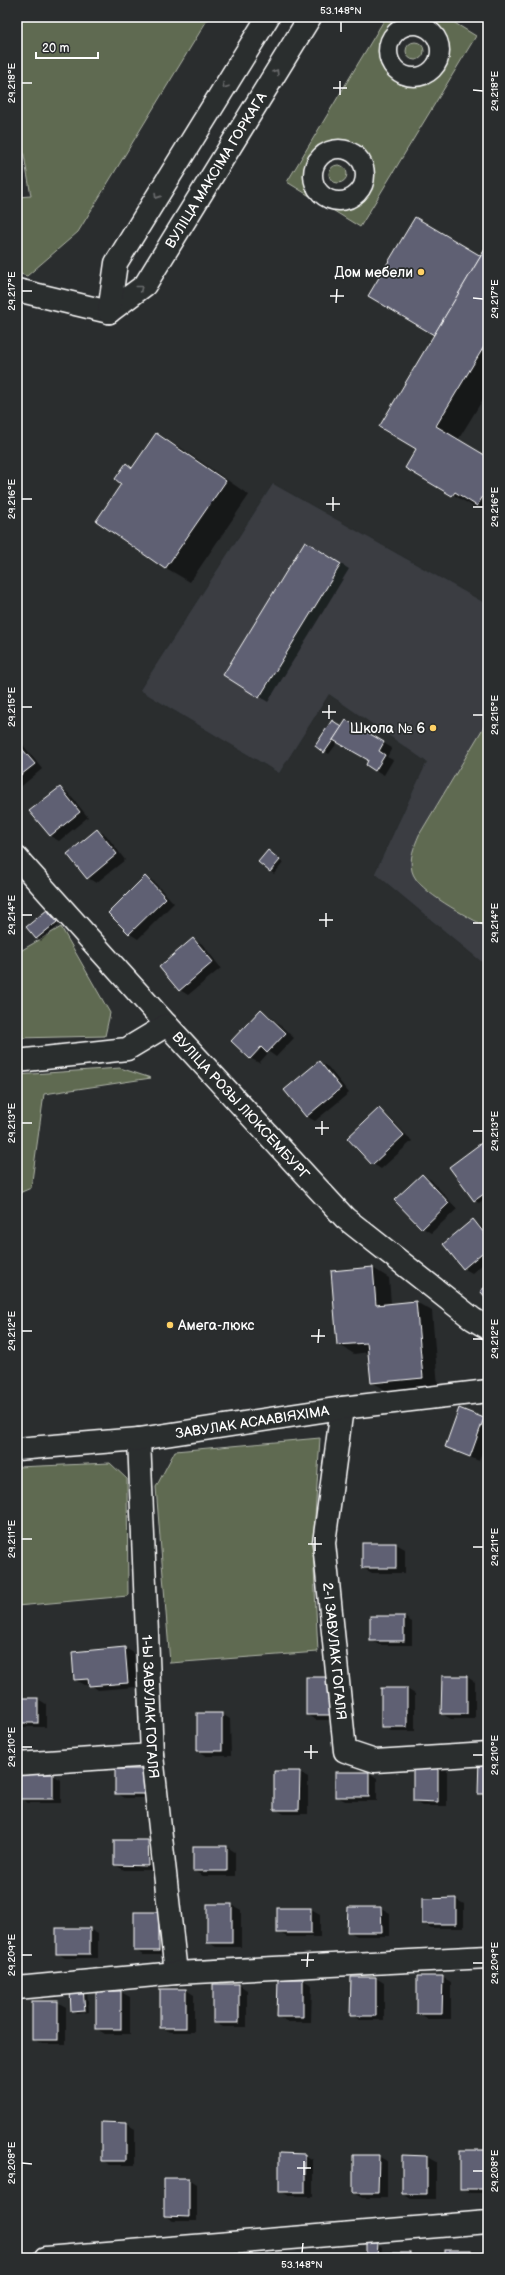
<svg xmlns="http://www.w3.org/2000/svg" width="505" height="2275" viewBox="0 0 505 2275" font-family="'Balsamiq Sans',sans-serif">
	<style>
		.built { fill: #3a3d43 }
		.green { fill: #5f6a51; stroke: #afb4a8; fill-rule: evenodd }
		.shadow { fill: #0007 }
		.building { fill: #5f6173; stroke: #fff }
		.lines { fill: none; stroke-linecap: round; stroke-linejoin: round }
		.pedestrian-casing { stroke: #fff; stroke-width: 21 }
		.minor-casing { stroke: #fff; stroke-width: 25 }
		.secondary-casing { stroke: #fff; stroke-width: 25 }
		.pedestrian { stroke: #2a2d2e; stroke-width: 18 }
		.minor { stroke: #2a2d2e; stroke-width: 22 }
		.secondary { stroke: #2a2d2e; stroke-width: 22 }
		.oneway { stroke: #6a6c6d }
		.ticks { fill: none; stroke: #fff; stroke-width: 1.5 }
		.poi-dot { fill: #ffd166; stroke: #2a2d2e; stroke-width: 1.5 }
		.labels { text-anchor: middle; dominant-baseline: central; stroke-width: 3.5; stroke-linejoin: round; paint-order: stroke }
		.street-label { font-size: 14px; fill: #fff; stroke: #2a2d2e }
		.poi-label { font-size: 14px; fill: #fff; stroke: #2a2d2e; text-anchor: end }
		.neatline { fill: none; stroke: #fff; stroke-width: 1.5 }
		.ticks-label { font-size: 10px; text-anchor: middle; fill: #fff }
	</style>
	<rect width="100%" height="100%" fill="#2a2d2e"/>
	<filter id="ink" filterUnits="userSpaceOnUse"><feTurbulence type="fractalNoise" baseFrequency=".025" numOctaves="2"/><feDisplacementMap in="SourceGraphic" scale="8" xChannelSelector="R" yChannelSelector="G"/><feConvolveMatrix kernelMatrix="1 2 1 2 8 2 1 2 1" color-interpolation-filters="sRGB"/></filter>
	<g filter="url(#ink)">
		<path class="built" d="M273 484 488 605V967L375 873 427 762 329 694 279 773 140 690Z"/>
		<g class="green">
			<path d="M17 17H209L78 232 27 276 17 273V197L31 196 17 115Z"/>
			<path d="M386 17H445L476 36 360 227 287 182ZM408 25C427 24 446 38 438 59 420 109 354 47 408 25ZM335 148C353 148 372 164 363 184 341 234 280 167 335 148Z"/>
			<circle cx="415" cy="51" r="9"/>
			<circle cx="338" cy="174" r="9"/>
			<path d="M488 720V928C469 917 417 892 412 871 409 858 414 847 419 835Z"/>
			<path d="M61 927 110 1013 105 1036 17 1038V953Z"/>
			<path d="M120 1068 151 1078 44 1094 31 1188 17 1194V1075Z"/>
			<path d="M320 1438 313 1548 318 1652 170 1663 156 1487 175 1451Z"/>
			<path d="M110 1463 127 1479 128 1596 17 1606V1467Z"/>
		</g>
		<g class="shadow">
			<path d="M488 246V391L458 440 488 458V511L478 505 476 508 406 467 417 449 481 257Z"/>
			<path d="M157 434 181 448 249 495 190 582 166 568 97 521Z"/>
			<path d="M314 548 349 569 268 702 224 675Z"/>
			<path d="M347 721 392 748 387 757 393 760 384 775 375 770 370 760 338 742 329 754 316 746 342 728Z"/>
			<path d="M17 742 23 745 42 769 17 790Z"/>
			<path d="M60 788 68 793 88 817 59 841 50 836Z"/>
			<path d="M97 830 106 835 125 860 96 883 88 878Z"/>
			<path d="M268 851 283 863 274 874 270 871Z"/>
			<path d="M146 877 154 882 174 903 138 939 130 934 109 913Z"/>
			<path d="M47 911 60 924 41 941 37 938Z"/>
			<path d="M193 939 202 944 221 968 188 995 180 990Z"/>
			<path d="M262 1011 270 1016 294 1038 276 1057 269 1052 259 1063 250 1058Z"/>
			<path d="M319 1062 328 1067 349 1093 315 1121 306 1116Z"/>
			<path d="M379 1110 387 1115 412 1141 381 1169 373 1164Z"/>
			<path d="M488 1139V1196L479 1203 474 1200Z"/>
			<path d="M422 1175 431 1180 457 1209 431 1233 423 1228 396 1200Z"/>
			<path d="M473 1221 481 1226 488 1234V1260L472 1273 463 1268Z"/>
			<path d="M373 1268 389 1278 391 1304 416 1302 432 1311 438 1387 387 1391 372 1382 369 1352 354 1354 338 1344Z"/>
			<path d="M484 1419 488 1421V1435L479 1461 446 1447Z"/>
			<path d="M363 1544H396L405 1549V1573H372L363 1568Z"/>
			<path d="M404 1617 412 1622V1645H379L371 1640Z"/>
			<path d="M125 1648 134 1653 136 1687 98 1690 90 1684 84 1685 75 1680 73 1652Z"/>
			<path d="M467 1677 475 1682V1719H451L442 1714Z"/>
			<path d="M332 1678 340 1720H316L307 1715Z"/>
			<path d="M407 1689 415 1694V1731H391L382 1726Z"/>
			<path d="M17 1699H38L46 1704V1727H17Z"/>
			<path d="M222 1714 230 1719 231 1756H206L198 1751Z"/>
			<path d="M488 1757V1798L479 1794Z"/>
			<path d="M438 1764 447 1769V1806H422L414 1801Z"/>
			<path d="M116 1770 158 1798H125L116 1793Z"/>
			<path d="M299 1772 308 1777V1814H284L275 1809Z"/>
			<path d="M369 1773 377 1778V1801H345L336 1796Z"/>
			<path d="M53 1775 61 1780V1803H28L20 1798Z"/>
			<path d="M148 1841 157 1846V1870H124L115 1865Z"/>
			<path d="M227 1847 235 1852V1876H203L194 1871Z"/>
			<path d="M455 1899 464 1904V1928H431L423 1923Z"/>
			<path d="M208 1905H232L241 1910V1947H216L208 1942Z"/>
			<path d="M349 1908H381L390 1913V1936H357L348 1931Z"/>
			<path d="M311 1909 320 1914V1937H287L278 1932Z"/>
			<path d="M135 1913 167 1918V1955H143L135 1950Z"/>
			<path d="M89 1929 98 1934V1958H65L57 1953Z"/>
			<path d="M17 1934 23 1937V1960H17Z"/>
			<path d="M442 1977 451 1982V2019H427L418 2014Z"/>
			<path d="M376 1978 384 1983V2020H360L351 2015Z"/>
			<path d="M279 1980H303L312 1985 311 2022H287L278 2017Z"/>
			<path d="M239 1985 247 1990V2027H223L214 2022Z"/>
			<path d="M83 1989 87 1991 89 2012 76 2014 72 2011Z"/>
			<path d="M186 1990 194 1995V2032H170L161 2027Z"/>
			<path d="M97 1992H121L130 1997V2034H105L97 2029Z"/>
			<path d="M57 2002 66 2007V2044H42L33 2039Z"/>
			<path d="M102 2123 126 2124 135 2129V2165H110L102 2160Z"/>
			<path d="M486 2151 488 2152V2193H470L461 2188Z"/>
			<path d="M305 2155 313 2160V2196H289L280 2191Z"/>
			<path d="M378 2156 387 2161V2198H362L354 2193Z"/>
			<path d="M403 2156 427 2157 436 2162V2199H411L403 2194Z"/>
			<path d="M189 2179 197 2184V2221H173L165 2216Z"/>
			<path d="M378 2244 382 2247 381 2258H367Z"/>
			<path d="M471 2251 479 2258H446Z"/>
			<path d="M386 2254H410L417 2258H386Z"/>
		</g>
		<g class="building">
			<path d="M415 217 481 256 434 335 368 296Z"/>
			<path d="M488 244V340L436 426 488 457V488L477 506 455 492 452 496 405 468 416 449 379 427Z"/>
			<path d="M156 433 226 481 165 569 96 521 121 484 115 479 126 463 132 468Z"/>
			<path d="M305 541 341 564 259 698 223 675Z"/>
			<path d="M332 720 342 727 324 753 315 746Z"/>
			<path d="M346 720 384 742 379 751 385 755 375 771 366 765 368 760 333 740Z"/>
			<path d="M17 743 35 764 17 778Z"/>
			<path d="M60 787 80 812 50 836 29 811Z"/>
			<path d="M97 829 117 854 87 879 67 854Z"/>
			<path d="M268 850 280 860 270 872 258 862Z"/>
			<path d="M145 876 166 898 129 934 108 913Z"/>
			<path d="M47 910 57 922 36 939 26 927Z"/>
			<path d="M193 938 213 962 179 991 159 967Z"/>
			<path d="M261 1009 286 1033 267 1053 261 1047 250 1059 231 1041Z"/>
			<path d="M319 1061 341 1088 306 1117 284 1090Z"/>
			<path d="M379 1108 404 1135 372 1165 347 1138Z"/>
			<path d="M488 1138V1191L474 1201 449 1167Z"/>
			<path d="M422 1174 449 1203 422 1229 394 1200Z"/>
			<path d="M473 1219 488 1238V1248L463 1269 443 1244Z"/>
			<path d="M373 1267 376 1305 416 1301 423 1378 371 1383 367 1343 337 1345 331 1271Z"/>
			<path d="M488 1285V1300L480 1291Z"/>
			<path d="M459 1408 484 1418 470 1457 445 1447Z"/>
			<rect x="362" y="1543" width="34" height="25"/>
			<rect x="370" y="1616" width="34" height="25"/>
			<path d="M125 1647 128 1683 89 1686 88 1679 74 1680 72 1652Z"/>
			<path d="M442 1676H467V1714H441Z"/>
			<rect x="306" y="1677" width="26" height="38"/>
			<rect x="381" y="1688" width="26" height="39"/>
			<rect x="17" y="1698" width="21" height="25"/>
			<rect x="197" y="1713" width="25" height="38"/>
			<path d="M479 1756H488V1794H478Z"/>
			<path d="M413 1763H438V1802L413 1801Z"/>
			<rect x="115" y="1769" width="34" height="25"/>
			<path d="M274 1771H300L299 1810H274Z"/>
			<rect x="335" y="1772" width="34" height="25"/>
			<rect x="19" y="1774" width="34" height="25"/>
			<path d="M114 1840H148L149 1866 114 1865Z"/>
			<rect x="193" y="1846" width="34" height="25"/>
			<path d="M456 1898V1924H422V1899Z"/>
			<rect x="207" y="1904" width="25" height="39"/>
			<path d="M348 1907H381L382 1932H347Z"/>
			<rect x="277" y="1908" width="34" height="25"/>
			<rect x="134" y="1912" width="25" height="39"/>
			<rect x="56" y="1928" width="34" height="26"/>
			<path d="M417 1976H443L442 2014H417Z"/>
			<path d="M351 1977H376V2016H350Z"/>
			<path d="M278 1979H303V2017H277Z"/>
			<rect x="213" y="1984" width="26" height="39"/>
			<path d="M83 1988 85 2011 71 2012 70 1989Z"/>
			<rect x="160" y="1989" width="26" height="39"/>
			<rect x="96" y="1991" width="25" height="38"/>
			<rect x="32" y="2001" width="26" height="39"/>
			<rect x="487" y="2106" width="1" height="38"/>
			<path d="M101 2122 126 2123V2161H101Z"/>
			<rect x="460" y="2150" width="26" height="39"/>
			<path d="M279 2153 305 2154V2192H279Z"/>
			<path d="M353 2155H379L378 2193H353Z"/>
			<path d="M402 2155 427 2156V2194H402Z"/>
			<path d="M164 2178H189V2217L164 2216Z"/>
			<path d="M366 2243H378L377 2258H366Z"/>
			<rect x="445" y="2250" width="26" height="8"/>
			<rect x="385" y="2253" width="25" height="5"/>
		</g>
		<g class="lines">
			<g class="pedestrian-casing">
				<g id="pedestrian">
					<circle cx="414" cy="51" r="26"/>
					<circle cx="339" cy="175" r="26"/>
				</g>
			</g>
			<g class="minor-casing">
				<g id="minor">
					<path d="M17 290 109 312"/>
					<path id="s1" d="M17 858 167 1025 345 1218 473 1319 488 1328"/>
					<path d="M17 1061 127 1049 167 1025"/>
					<path id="s2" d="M342 1408 324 1543 345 1751 375 1761 488 1754"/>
					<path id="s3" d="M139 1439 152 1755 176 1973"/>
					<path id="s4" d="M17 1449 139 1439 342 1408 488 1391"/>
					<path d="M17 1764 152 1755"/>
					<path d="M17 1988 176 1973 488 1957"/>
					<path d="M45 2258 488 2222"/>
				</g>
			</g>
			<g class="secondary-casing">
				<g id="secondary">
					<path id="s5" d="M109 312 145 285 310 17"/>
					<path d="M109 312 116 263 268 17"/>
				</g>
			</g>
			<use href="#pedestrian" class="pedestrian"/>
			<use href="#minor" class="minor"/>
			<use href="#secondary" class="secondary"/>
		</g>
		<defs><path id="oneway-chevron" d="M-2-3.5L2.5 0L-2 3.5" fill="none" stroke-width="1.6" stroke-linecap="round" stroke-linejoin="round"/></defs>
		<g class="oneway">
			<use href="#oneway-chevron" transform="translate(276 72) rotate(-58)"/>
			<use href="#oneway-chevron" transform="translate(225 86) rotate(122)"/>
			<use href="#oneway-chevron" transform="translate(157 196) rotate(122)"/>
			<use href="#oneway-chevron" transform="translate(140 288) rotate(-39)"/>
		</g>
	</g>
	<path class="ticks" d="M341 32V22M22 83H32M333 88H347M473 90 483 91M340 95V81M22 291H32M330 296H344M473 298 483 299M336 303 337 289M22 499H32M326 504H340M473 507H483M333 511V497M22 707H32M322 712H336M473 715H483M329 719V705M22 915H32M319 920H333M473 923H483M326 927V913M22 1123H32M315 1128H329M473 1131H483M322 1135V1121M22 1331H32M311 1336H325M473 1339H483M318 1343 319 1329M22 1539H32M308 1544H322M473 1547H483M315 1551V1537M22 1747H32M304 1752H318M473 1755H483M311 1759V1745M22 1955H32M301 1960H314M473 1963H483M307 1967 308 1953M22 2163 32 2164M297 2168H311M473 2171H483M304 2175V2161M302 2253 303 2243"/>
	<g class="poi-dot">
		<circle cx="421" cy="272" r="4"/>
		<circle cx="433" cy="728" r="4"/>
		<circle cx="170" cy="1325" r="4"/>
	</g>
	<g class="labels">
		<g class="street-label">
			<text stroke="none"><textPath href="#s5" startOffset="180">ВУЛІЦА МАКСІМА ГОРКАГА</textPath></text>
			<text stroke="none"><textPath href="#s1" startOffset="334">ВУЛІЦА РОЗЫ ЛЮКСЕМБУРГ</textPath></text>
			<text stroke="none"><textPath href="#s4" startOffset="237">ЗАВУЛАК АСААВІЯХІМА</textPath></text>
			<text stroke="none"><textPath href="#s2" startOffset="245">2-І ЗАВУЛАК ГОГАЛЯ</textPath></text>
			<text stroke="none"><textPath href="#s3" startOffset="268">1-Ы ЗАВУЛАК ГОГАЛЯ</textPath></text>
		</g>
		<g class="poi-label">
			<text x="413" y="272">Дом мебели</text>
			<text x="425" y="728">Школа № 6</text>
			<text x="178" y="1325" text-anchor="start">Амега-люкс</text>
		</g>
	</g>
	<rect width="505" height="2275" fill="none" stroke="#2a2d2e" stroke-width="44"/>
	<path d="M36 52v6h62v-6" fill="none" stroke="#ffffff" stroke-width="2"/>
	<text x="42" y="52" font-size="12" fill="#ffffff" stroke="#2a2d2e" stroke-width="3" paint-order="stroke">20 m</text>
	<rect x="22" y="22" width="461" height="2231" class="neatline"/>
	<g class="ticks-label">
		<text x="341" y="14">53.148°N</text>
		<text transform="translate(11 83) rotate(-90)" y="4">29.218°E</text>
		<text transform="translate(494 91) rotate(-90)" y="4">29.218°E</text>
		<text transform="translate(11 291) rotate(-90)" y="4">29.217°E</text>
		<text transform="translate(494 299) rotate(-90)" y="4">29.217°E</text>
		<text transform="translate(11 499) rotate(-90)" y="4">29.216°E</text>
		<text transform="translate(494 507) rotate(-90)" y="4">29.216°E</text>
		<text transform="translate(11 707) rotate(-90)" y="4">29.215°E</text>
		<text transform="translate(494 715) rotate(-90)" y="4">29.215°E</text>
		<text transform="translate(11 915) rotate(-90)" y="4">29.214°E</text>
		<text transform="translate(494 923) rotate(-90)" y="4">29.214°E</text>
		<text transform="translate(11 1123) rotate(-90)" y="4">29.213°E</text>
		<text transform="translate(494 1131) rotate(-90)" y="4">29.213°E</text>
		<text transform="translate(11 1331) rotate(-90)" y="4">29.212°E</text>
		<text transform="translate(494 1339) rotate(-90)" y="4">29.212°E</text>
		<text transform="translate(11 1539) rotate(-90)" y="4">29.211°E</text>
		<text transform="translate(494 1547) rotate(-90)" y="4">29.211°E</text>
		<text transform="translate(11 1747) rotate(-90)" y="4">29.210°E</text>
		<text transform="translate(494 1755) rotate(-90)" y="4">29.210°E</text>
		<text transform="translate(11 1955) rotate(-90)" y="4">29.209°E</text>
		<text transform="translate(494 1963) rotate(-90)" y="4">29.209°E</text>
		<text transform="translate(11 2163) rotate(-90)" y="4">29.208°E</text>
		<text transform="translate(494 2171) rotate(-90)" y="4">29.208°E</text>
		<text x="302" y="2268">53.148°N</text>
	</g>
</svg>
